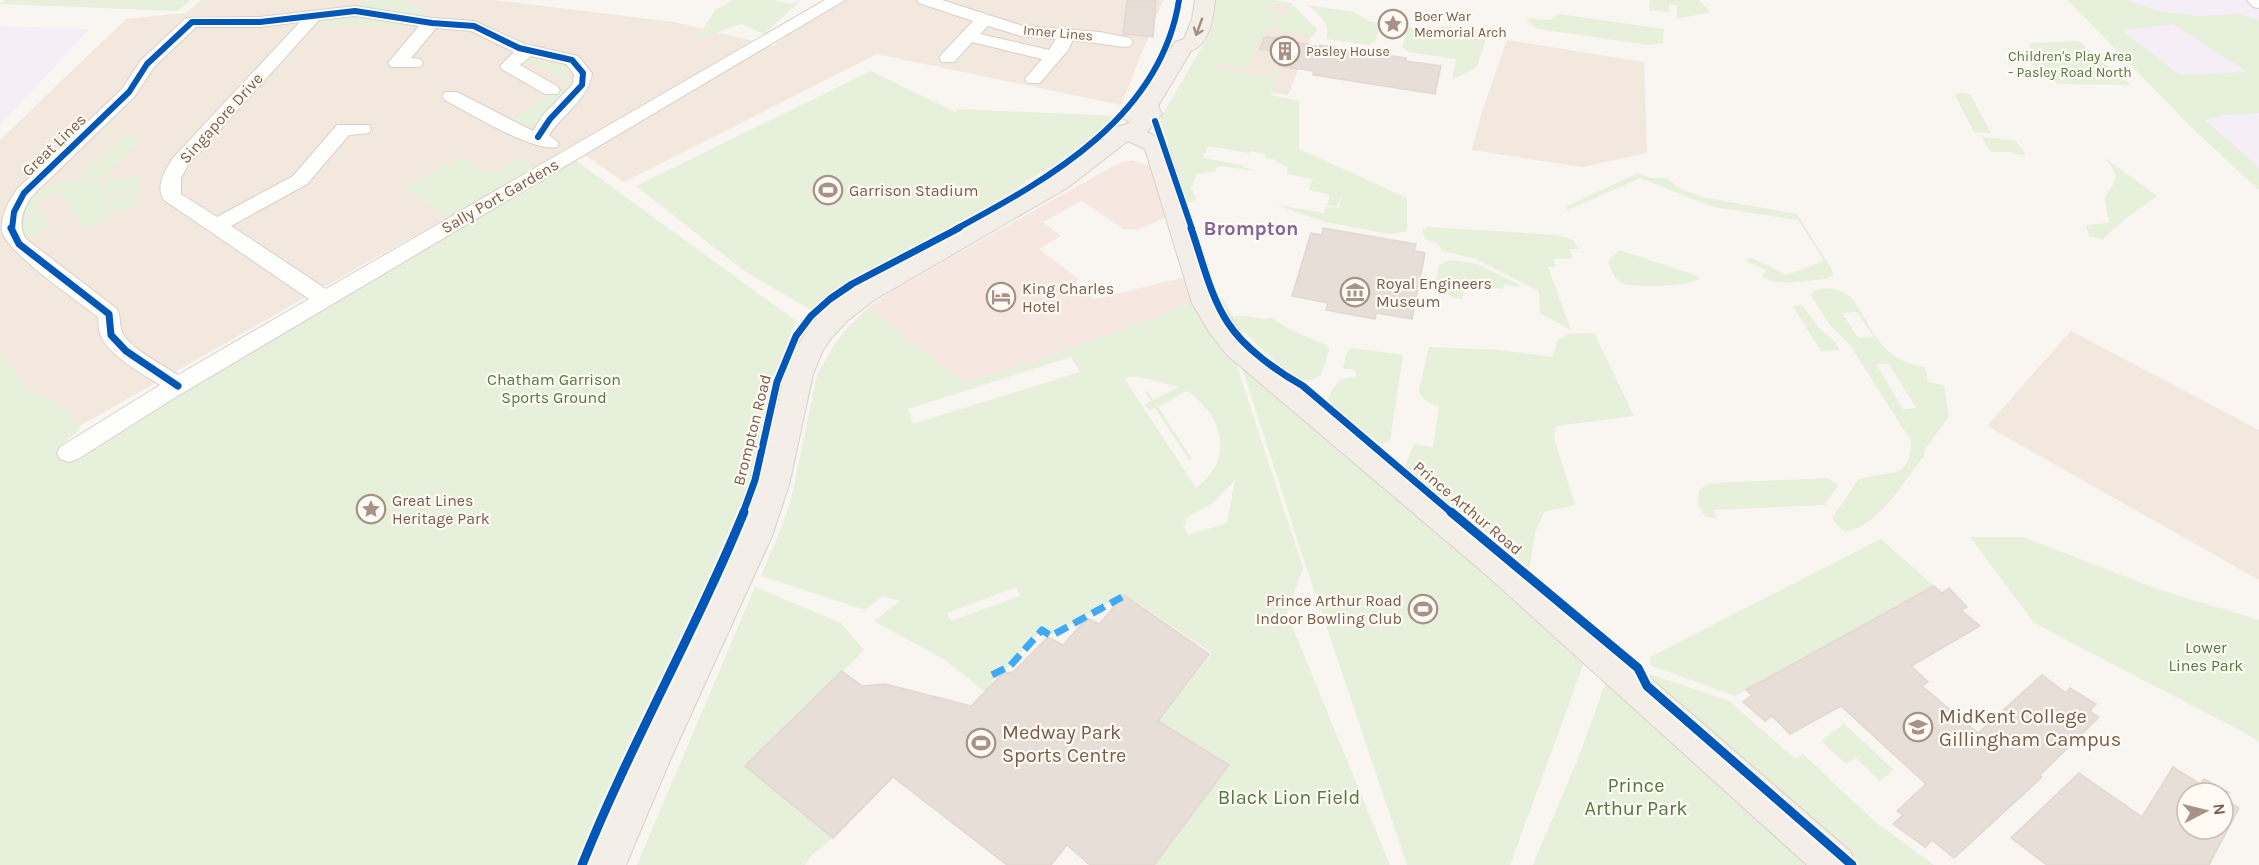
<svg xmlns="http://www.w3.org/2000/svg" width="2259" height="865" viewBox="0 0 2259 865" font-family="Karla,sans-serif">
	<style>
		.residential { fill: #f2e8de }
		.commercial { fill: #f6e8e1 }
		.education { fill: #f6eef6 }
		.green { fill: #e7f0db; fill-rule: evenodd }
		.building { fill: #e6ded7; stroke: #e2d8d2; stroke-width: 1.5 }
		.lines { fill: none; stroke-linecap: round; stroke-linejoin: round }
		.minor-casing { stroke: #d7d1cb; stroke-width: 2 }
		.major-casing { stroke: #dad1cc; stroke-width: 2 }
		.minor { fill: #fefefd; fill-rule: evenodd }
		.major { fill: #f3eee8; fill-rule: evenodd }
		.quiet { stroke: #3fa9f5; stroke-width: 7; stroke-dasharray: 14 7; stroke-linecap: butt }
		.cycleway-far2-casing { stroke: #fffaf3; stroke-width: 9 }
		.cycleway-far1-casing { stroke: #fffaf3; stroke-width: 10 }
		.cycleway-casing { stroke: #fffaf3; stroke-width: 13 }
		.cycleway-far2 { stroke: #0057b8; stroke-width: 6 }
		.cycleway-far1 { stroke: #0057b8; stroke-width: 7 }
		.cycleway { stroke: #0057b8; stroke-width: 9 }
		.oneway { stroke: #a48f83 }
		.labels { text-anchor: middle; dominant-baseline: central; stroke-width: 4.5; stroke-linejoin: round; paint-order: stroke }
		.far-poi-label { font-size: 14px; fill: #7a5c4d; stroke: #fffaf3; text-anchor: start }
		.far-street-label { font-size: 14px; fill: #7a5c4d; stroke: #fffaf3 }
		.far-park-label { font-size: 14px; fill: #537a41; stroke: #fffaf3 }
		.street-label { font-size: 16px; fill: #7a5c4d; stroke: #fffaf3 }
		.poi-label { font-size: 16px; fill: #7a5c4d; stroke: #fffaf3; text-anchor: start }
		.park-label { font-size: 16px; fill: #537a41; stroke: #fffaf3 }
		.quarter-label { font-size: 20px; font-weight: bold; fill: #846695; stroke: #fffaf3 }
		.near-poi-label { font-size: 20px; fill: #7a5c4d; stroke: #fffaf3; text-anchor: start }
		.near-park-label { font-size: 20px; fill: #537a41; stroke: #fffaf3 }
	</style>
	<rect width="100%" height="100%" fill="#f9f5f0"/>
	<g class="residential">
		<path d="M201 0H493L674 22 773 46 834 0H1163L1121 105 877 54 624 182 572 146 69 432 0 380V140L126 19 186 13Z"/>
		<path d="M1250 0 1290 4 1314 30 1288 95 1195 79Z"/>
		<path d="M1507 40 1644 62 1647 153 1582 167 1472 150 1481 115Z"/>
		<path d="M2071 331 2259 430V580L1987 426Z"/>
	</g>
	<path class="commercial" d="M1132 160 1150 166 1166 217 1137 230 1123 229 1082 201 1043 222 1061 236 1039 249 1079 279 1075 282 1095 299 1186 277 1194 302 1045 358 964 383 869 307 888 293 1115 165Z"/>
	<g class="education">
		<path d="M2068 0H2247L2259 7V177Z"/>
		<path d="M0 26 89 29 0 125Z"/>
	</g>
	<g class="green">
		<path d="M5 0H191L177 11 0 4Z"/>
		<path d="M365 0H402L424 10 427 20 360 9Z"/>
		<path d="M733 0H773L790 4 801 0 764 34 741 24 696 40 715 10Z"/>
		<path d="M1216 0H1273L1291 3 1317 29 1314 36 1275 30 1281 14 1292 11 1282 3 1268 6 1277 16 1271 29H1265L1247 68 1216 63 1213 68 1273 78 1278 69 1281 70 1271 95 1299 101V149L1407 198V231L1390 234 1325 222 1276 205 1324 213 1326 207 1339 208 1342 194 1337 207 1327 205 1330 195 1309 190 1312 179 1331 190 1313 179 1287 174 1288 167 1276 162V160L1265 158 1266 154 1250 151 1249 153 1208 146 1203 158 1242 165V167L1260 171 1218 166 1215 171 1197 174 1191 189 1197 199 1187 203 1160 119 1206 40 1212 22Z"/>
		<path d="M1650 0H1699L1710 12 1677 19V5L1669 4V12L1649 10Z"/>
		<path d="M2068 0H2126L2161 12 2201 16 2240 14 2259 20V113L2220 115 2205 120 2259 168V190L2189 125ZM2173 24 2246 71V72L2180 75 2122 31Z"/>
		<path d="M1308 5 1354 12 1368 21 1381 23 1375 42 1367 45 1326 39C1332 21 1318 15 1308 5Z"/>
		<path d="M337 14 389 18 424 27 311 25 318 17Z"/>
		<path d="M1558 14 1664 29 1663 43 1648 45 1538 29 1527 21 1529 18 1551 20Z"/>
		<path d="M1445 26 1488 32 1477 67 1452 80 1456 59 1409 52 1402 47 1408 27 1428 31 1429 28Z"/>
		<path d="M2078 41 2131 85 2058 84 2029 63 2030 43Z"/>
		<path d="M522 55 566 66C581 91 547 106 536 125L531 127 511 118 569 82 529 62 521 66 516 63Z"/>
		<path d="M871 71 957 113 956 109 1117 116 1077 152 1028 180 1004 199 845 287 811 310 743 270 636 186Z"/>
		<path d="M1958 93 1970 94 1991 133 1974 132 1955 95Z"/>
		<path d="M1982 137 2015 140 2026 155 2015 154 2013 152H1990Z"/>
		<path d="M120 138H143L103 179 79 178Z"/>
		<path d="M462 157 491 174 521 157 536 167 447 219 405 187Z"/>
		<path d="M572 158 796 321 778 367 752 478 741 514 576 865H0V353L20 379 24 389 59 403 80 425C78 436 67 437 62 446Z"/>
		<path d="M2105 158 2157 196C2138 209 2120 222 2103 239L2089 237 2086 225 2109 223 2105 199C2115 177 2123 182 2105 158Z"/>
		<path d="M1638 173 1650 178H1666L1681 189 1702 197 1797 214 1831 268 1833 275 1826 279C1807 280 1776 288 1762 276L1766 270 1746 261 1750 257 1787 275 1824 261 1798 220 1713 207 1640 178 1568 210 1565 207Z"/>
		<path d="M141 176 137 187H145L109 196 104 181Z"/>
		<path d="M69 180 66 183H71L74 180 101 181 108 218 86 229 76 223 83 219 67 208 73 204 57 193 50 194 33 204 40 210 20 219C29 190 41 188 69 180Z"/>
		<path d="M145 189 146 190 135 194 138 205 110 215 106 198Z"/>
		<path d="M41 211 45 214 40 217 49 224H53L26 237 21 230V221Z"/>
		<path d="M1429 227 1558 235 1573 240 1579 249H1570L1573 258 1553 259 1556 267H1548L1571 330 1540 313 1539 291 1476 259 1442 251 1438 244 1424 238 1423 230Z"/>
		<path d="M1619 250 1698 276 1699 279C1692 286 1629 289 1620 282 1614 278 1611 268 1608 261Z"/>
		<path d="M1450 260 1477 264 1520 285 1518 287 1504 284 1503 289 1465 283 1462 300C1452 298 1444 293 1435 288L1439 265Z"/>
		<path d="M1829 288 1841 291 1851 297C1875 331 1879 360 1925 367L1928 382 1944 385 1949 416 1925 449 1924 456C1904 480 1879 527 1845 532L1834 522 1833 517 1858 480C1885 469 1911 483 1911 441L1850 345 1829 324 1811 295 1813 290ZM1857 312 1873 336V337L1858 338 1842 313ZM1876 364H1889L1916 408 1903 409Z"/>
		<path d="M1219 297H1222L1234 317C1247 313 1257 321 1272 318L1289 329 1328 346 1329 350 1321 375 1310 381 1293 378 1229 318Z"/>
		<path d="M1194 302 1234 357 1303 568 1287 614 1390 865H1154L1229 765 1158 721 1212 653 1124 594 1051 636 1041 630 1010 666 999 671 985 692 945 660 874 621 900 601 882 596 865 610 761 576 783 524 792 496 817 375 834 345 849 326 869 307 964 383 1045 358ZM1071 357 1080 372 913 424 908 409ZM1140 377 1178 387 1154 400 1147 391 1145 392 1151 401 1144 405 1150 410 1155 408 1189 460 1192 459 1158 407 1187 391C1224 416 1235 459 1196 488L1124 378ZM1235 480 1227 523 1188 535 1183 525 1187 524 1184 519 1212 504ZM1016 587 1020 596 951 621 947 613Z"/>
		<path d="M1802 305 1819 328 1835 342 1840 350 1821 351 1793 306Z"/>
		<path d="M1594 333 1634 416 1556 426 1554 438 1575 505 1544 512 1535 533 1529 572 1404 469 1414 444 1433 447 1439 406C1430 403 1421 401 1419 390L1429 347 1500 350 1552 357 1558 340 1569 334Z"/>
		<path d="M1351 348 1403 355 1390 441 1381 444 1331 409C1324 398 1334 388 1340 379L1357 377 1354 369H1343L1347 352Z"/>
		<path d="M1241 365 1585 660 1510 865H1407L1303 557Z"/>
		<path d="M1828 478 1838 485 1825 505 1714 510 1717 519 1705 516 1698 505 1699 491 1706 485 1714 483Z"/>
		<path d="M1970 537H2023L2157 589 2259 620V742L2245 733 2034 623Z"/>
		<path d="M1881 539 1934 586 1735 696 1650 665V657Z"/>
		<path d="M755 587 841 623 864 650 746 766 834 837 812 855 805 865H637Z"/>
		<path d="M1650 674 1729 701 1795 759 1803 754 1874 821 1934 865H1859L1654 686 1649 678Z"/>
		<path d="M1607 679 1815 865H1533L1579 756Z"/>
		<path d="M1844 724 1894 770 1880 781 1856 758 1846 764 1821 741Z"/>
	</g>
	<g class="building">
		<path d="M1127 0H1156L1153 37 1123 34Z"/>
		<path d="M1268 37 1320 47V45L1336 47 1335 49 1360 53 1361 51 1406 58 1405 61 1441 66 1435 94 1313 75 1314 71 1279 66 1285 53 1260 49 1264 38Z"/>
		<path d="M1323 228 1416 244 1414 251 1425 253 1412 319 1376 313 1375 319 1326 310 1328 303 1292 296 1311 233 1322 235Z"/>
		<path d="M1934 586 1942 593 1949 588 1967 607 1961 610 1980 626 1911 666 1928 682 1922 686 1978 733 2042 675 2066 693 2070 688 2096 704 2090 711 2099 717 2040 775 2042 777 1954 858 1932 840 1925 847 1893 824 1903 815 1897 811 1926 784 1841 706 1790 734 1772 716 1765 721 1743 702 1752 695 1746 690Z"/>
		<path d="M1124 595 1209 654 1158 721 1229 765 1154 865H1090L1067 845 1051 865H1007L893 777 833 838 745 766 842 671 862 686 885 684 971 706 1003 673 1013 672 1048 637 1063 645 1087 618 1099 624Z"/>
		<path d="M2173 767 2200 784 2204 779 2230 793H2187V829H2223V798L2239 808 2209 865H2047L2011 838 2079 773 2142 817Z"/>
	</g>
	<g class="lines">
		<g class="minor-casing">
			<g id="minor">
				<path d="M825 0H845L171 400 78 459 69 462 60 459 57 453 60 447 160 385C143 374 108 355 101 336 98 331 99 323 98 317 78 301 7 253 2 231 0 216 9 201 17 189L122 89 141 60 186 18 260 17 355 6 432 18 474 21 525 44 578 56 592 73C590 97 562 115 549 135L559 143 557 147C535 153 467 112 445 100L442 96 445 92H457L533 131 543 115 573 84 574 74 566 64 531 56 520 65 557 86 560 90 557 94H545L503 70 500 66 514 52 471 31 436 28 411 58 420 59 423 63 420 67H391L388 63 419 26 355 16 319 20 188 165 181 178V194L217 217 293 176 337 125H369L371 129 369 133 349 135 307 184 231 226 326 289ZM300 22 173 158C165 170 155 187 164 200L309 299 178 375C164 366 127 346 122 332 119 324 121 316 117 309L26 239C17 225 23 210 31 197L135 96 154 67 196 27H260Z"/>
				<path d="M917 0H942L1023 26 1100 32 1130 38 1133 42 1130 46 1124 47 1073 40 1068 50 1040 83H1028L1025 79 1042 59 972 42 954 62H942L939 58 942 54 973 21 919 3ZM988 26 1021 36 1056 39 1049 50 980 34Z"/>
				<path d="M2247 0H2259V8L2253 7Z"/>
			</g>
		</g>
		<g class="major-casing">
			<path id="major" d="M1195 0H1215C1213 19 1210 44 1191 51L1158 106 1162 114 1147 132 1164 141 1168 146 1220 303 1247 341 1508 555 1850 851 1856 865H1807L1484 573 1227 355 1209 332 1192 303 1145 149 1128 141 1067 188 874 300 847 321 831 338 822 352 813 374 789 485 772 536 671 758 626 865H586L640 744 740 536 757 485 785 374 794 352 811 324 827 307 854 288 1049 178 1116 127 1130 123 1119 115 1127 105 1138 101 1175 42 1184 39 1192 19Z"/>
		</g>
		<use href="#minor" class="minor"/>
		<use href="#major" class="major"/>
		<path class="quiet" d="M992 675 1010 666 1042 630 1051 636 1122 597"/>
		<g class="cycleway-far2-casing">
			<g id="cycleway-far2">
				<path d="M1155 121 1192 229"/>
				<path d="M12 229 14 212 24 193 129 92 147 64 192 22H260L355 11 432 23 474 26 519 48 572 60 583 73 582 85 550 119 538 137"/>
				<path d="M956 229C1051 178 1161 116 1179 0"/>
			</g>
		</g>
		<g class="cycleway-far1-casing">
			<g id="cycleway-far1">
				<path d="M11 228 19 244 109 314 111 335 126 351 178 386"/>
				<path d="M1191 228C1202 259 1210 296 1228 323 1244 348 1278 372 1303 386L1452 513"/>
				<path d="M743 513 755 480 777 382 796 336 811 316 830 299 852 284 959 228"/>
			</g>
		</g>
		<g class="cycleway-casing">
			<g id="cycleway">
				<path d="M1451 512 1638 668 1647 686 1852 865"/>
				<path d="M582 865C630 745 695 632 744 512"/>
			</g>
		</g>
		<use href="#cycleway-far2" class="cycleway-far2"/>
		<use href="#cycleway-far1" class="cycleway-far1"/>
		<use href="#cycleway" class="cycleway"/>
	</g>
	<defs><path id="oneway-shaft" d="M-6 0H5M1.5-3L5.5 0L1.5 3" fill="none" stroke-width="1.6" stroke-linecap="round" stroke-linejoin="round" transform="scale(1.5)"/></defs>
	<use class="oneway" href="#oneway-shaft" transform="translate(1199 27) rotate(110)"/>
	<defs>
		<g id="sight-ring" transform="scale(1.5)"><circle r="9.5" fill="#fffaf3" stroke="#a69286" stroke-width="1.5"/><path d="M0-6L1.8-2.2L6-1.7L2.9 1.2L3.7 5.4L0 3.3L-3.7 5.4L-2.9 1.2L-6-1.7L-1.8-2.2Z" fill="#a69286"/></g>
		<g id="building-ring" transform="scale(1.5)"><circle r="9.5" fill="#fffaf3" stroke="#a69286" stroke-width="1.5"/><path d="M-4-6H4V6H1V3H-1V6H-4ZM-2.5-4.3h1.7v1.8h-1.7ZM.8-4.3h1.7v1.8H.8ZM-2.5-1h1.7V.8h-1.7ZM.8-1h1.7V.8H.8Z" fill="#a69286"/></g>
		<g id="stadium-ring" transform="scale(1.5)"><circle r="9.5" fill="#fffaf3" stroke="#a69286" stroke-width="1.5"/><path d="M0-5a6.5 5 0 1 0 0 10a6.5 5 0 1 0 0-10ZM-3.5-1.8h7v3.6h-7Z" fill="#a69286"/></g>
		<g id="museum-ring" transform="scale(1.5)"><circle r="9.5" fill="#fffaf3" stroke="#a69286" stroke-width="1.5"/><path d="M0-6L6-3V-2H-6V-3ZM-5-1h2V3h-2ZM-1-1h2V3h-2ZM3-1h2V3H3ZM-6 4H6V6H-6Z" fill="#a69286"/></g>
		<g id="hotel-ring" transform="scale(1.5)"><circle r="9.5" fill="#fffaf3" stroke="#a69286" stroke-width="1.5"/><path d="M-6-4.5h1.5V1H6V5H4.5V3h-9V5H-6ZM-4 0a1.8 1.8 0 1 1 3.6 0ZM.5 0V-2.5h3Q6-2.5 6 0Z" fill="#a69286"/></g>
		<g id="university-ring" transform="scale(1.5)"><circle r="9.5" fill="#fffaf3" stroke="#a69286" stroke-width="1.5"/><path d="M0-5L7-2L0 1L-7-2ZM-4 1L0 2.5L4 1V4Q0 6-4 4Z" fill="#a69286"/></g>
	</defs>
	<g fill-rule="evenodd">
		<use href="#sight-ring" x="1393" y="24"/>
		<use href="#building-ring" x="1285" y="51"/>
		<use href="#stadium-ring" x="828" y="190"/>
		<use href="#museum-ring" x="1355" y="292"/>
		<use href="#hotel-ring" x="1001" y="297"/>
		<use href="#sight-ring" x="371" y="509"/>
		<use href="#stadium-ring" x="1423" y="609"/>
		<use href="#university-ring" x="1918" y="727"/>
		<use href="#stadium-ring" x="981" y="743"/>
	</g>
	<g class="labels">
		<g class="far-poi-label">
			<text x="1414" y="16">Boer War<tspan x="1414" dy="16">Memorial Arch</tspan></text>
			<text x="1306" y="51">Pasley House</text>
		</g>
		<g class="far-street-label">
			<text transform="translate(1058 33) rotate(5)">Inner Lines</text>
		</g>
		<g class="far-park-label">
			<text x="2070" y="56">Children's Play Area<tspan x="2070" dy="16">- Pasley Road North</tspan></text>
		</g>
		<g class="street-label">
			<text transform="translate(221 118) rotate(-48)">Singapore Drive</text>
			<text transform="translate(54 145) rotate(-44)">Great Lines</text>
			<text transform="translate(500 196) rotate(-30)">Sally Port Gardens</text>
			<text transform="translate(752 430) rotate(-76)">Brompton Road</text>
			<text transform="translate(1468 508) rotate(40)">Prince Arthur Road</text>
		</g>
		<g class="poi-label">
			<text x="849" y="190">Garrison Stadium</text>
			<text x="1376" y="283">Royal Engineers<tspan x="1376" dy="18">Museum</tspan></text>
			<text x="1022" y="288">King Charles<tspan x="1022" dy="18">Hotel</tspan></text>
			<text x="392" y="500">Great Lines<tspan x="392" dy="18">Heritage Park</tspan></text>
			<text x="1402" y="600" text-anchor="end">Prince Arthur Road<tspan x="1402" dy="18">Indoor Bowling Club</tspan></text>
		</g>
		<g class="park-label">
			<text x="554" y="379">Chatham Garrison<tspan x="554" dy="18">Sports Ground</tspan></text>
			<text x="2206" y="647">Lower<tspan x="2206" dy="18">Lines Park</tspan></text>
		</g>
		<g class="quarter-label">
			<text x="1251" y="228">Brompton</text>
		</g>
		<g class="near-poi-label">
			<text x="1939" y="716">MidKent College<tspan x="1939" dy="23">Gillingham Campus</tspan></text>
			<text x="1002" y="732">Medway Park<tspan x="1002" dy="23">Sports Centre</tspan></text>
		</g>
		<g class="near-park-label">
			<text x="1636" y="785">Prince<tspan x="1636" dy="23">Arthur Park</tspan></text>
			<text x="1289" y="797">Black Lion Field</text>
		</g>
	</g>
	<g transform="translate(2205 811) rotate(83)"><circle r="28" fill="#fffaf3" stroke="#cabbb1" stroke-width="1.5"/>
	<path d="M0-4.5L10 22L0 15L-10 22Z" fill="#a69286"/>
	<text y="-9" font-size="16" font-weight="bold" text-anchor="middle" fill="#7a5c4d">N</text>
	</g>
</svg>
